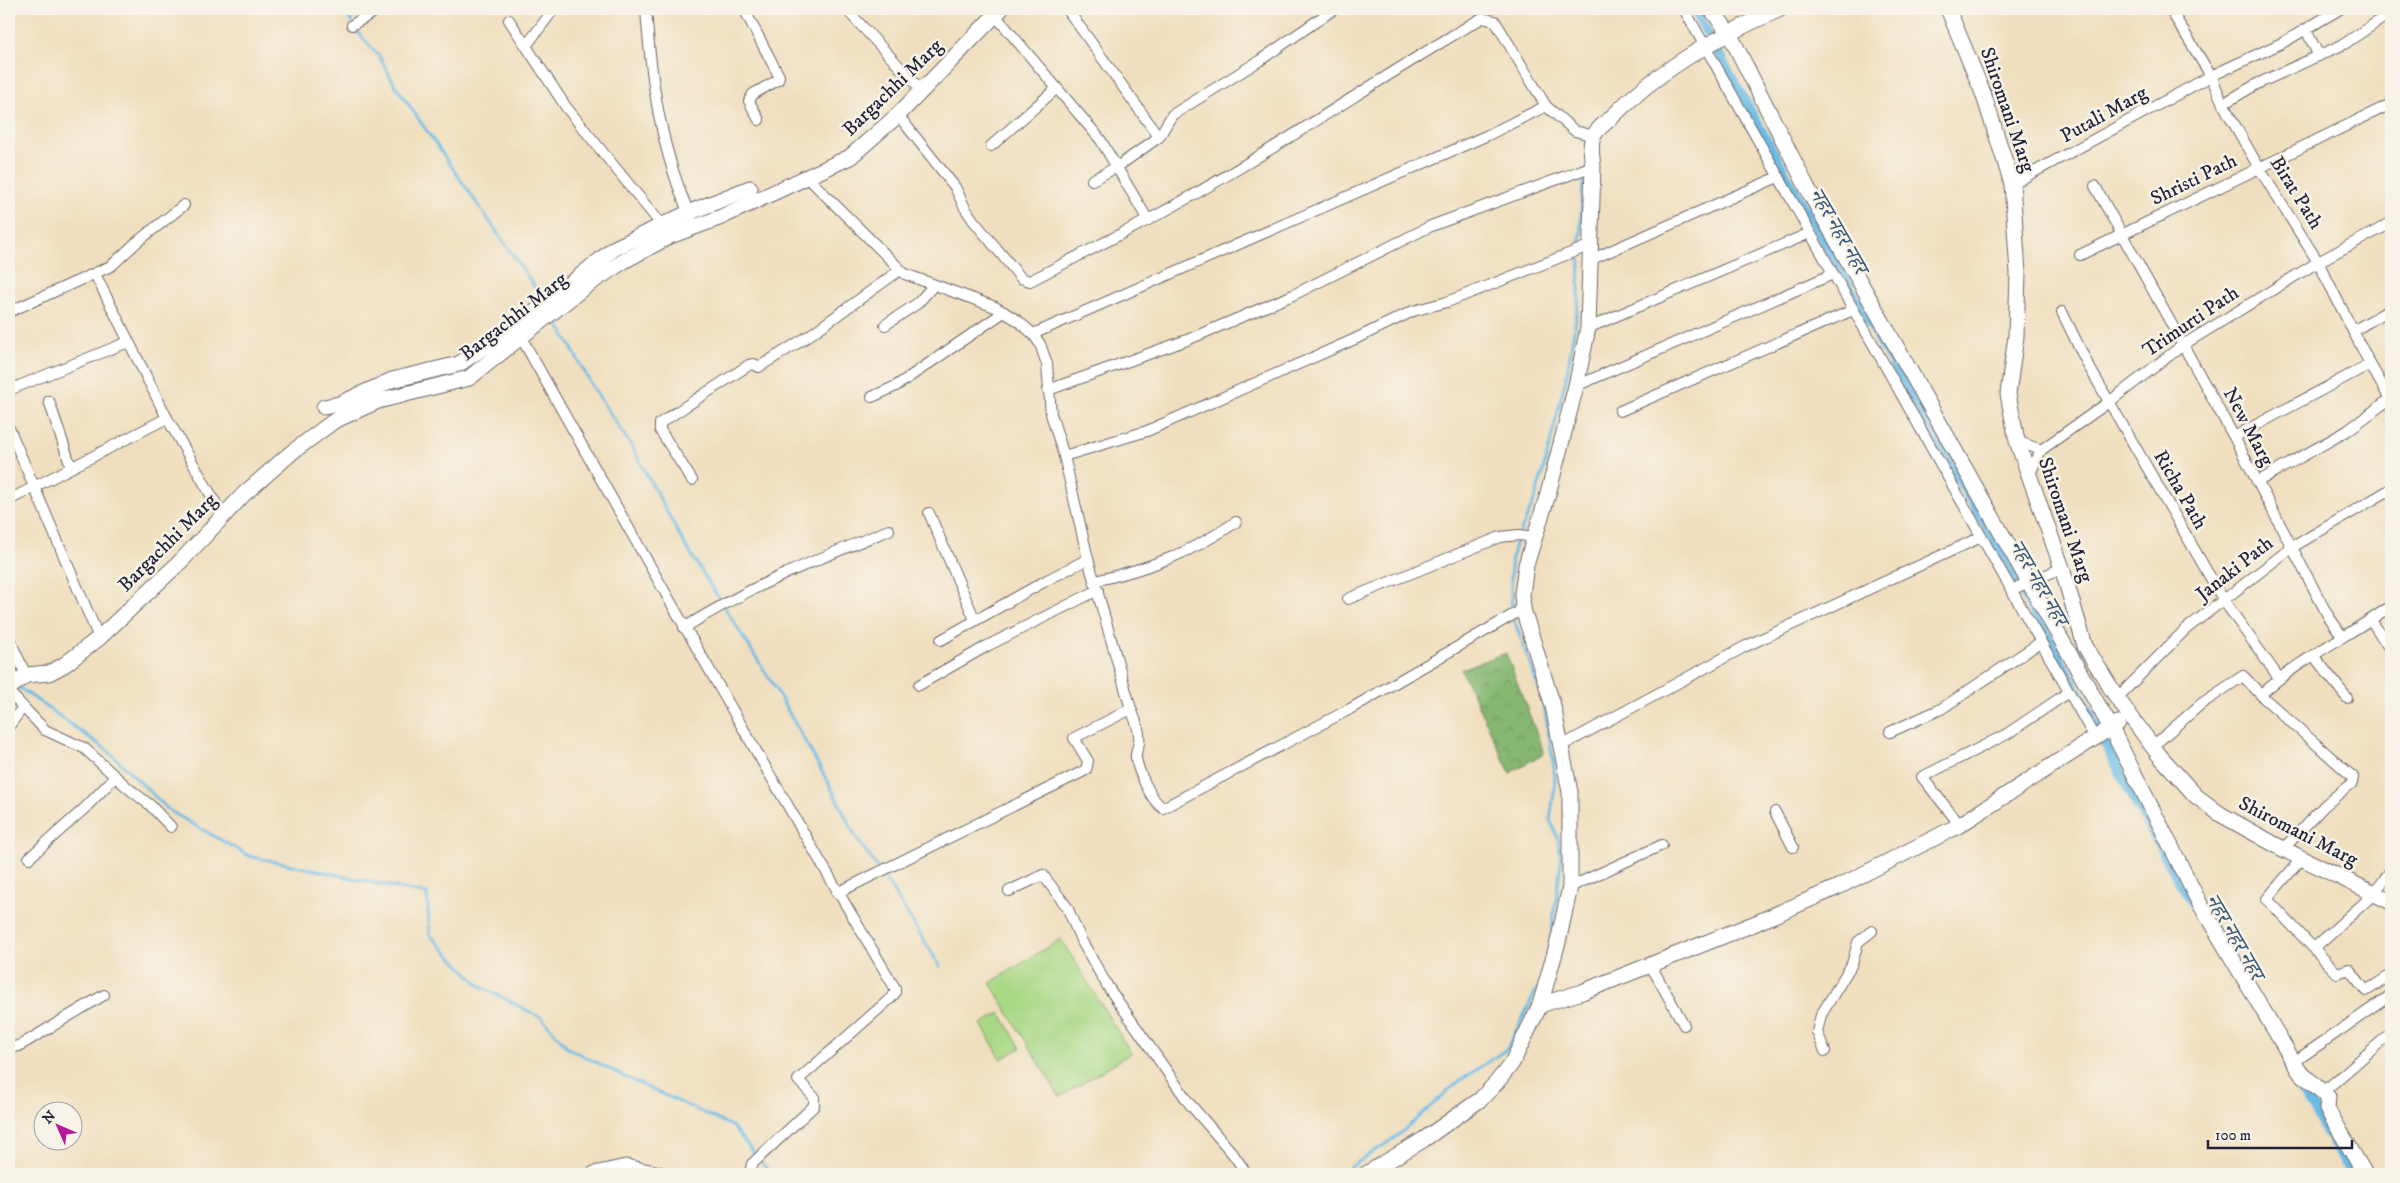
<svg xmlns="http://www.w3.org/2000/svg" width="2400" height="1183" viewBox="0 0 2400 1183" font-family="'IM FELL DW Pica','Noto Serif Devanagari',serif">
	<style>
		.forest { fill: url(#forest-crowns); stroke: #546d56 }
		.garden { fill: #a9d885; stroke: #667d60 }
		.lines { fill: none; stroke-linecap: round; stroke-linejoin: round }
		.stream { stroke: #6bbbe6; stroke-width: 3 }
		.canal { stroke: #6bbbe6; stroke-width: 10 }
		.street-casing { stroke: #6a6469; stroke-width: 12 }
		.secondary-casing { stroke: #6a6469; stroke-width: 17 }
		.street { stroke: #fff; stroke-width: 10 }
		.secondary { stroke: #fff; stroke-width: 15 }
		.labels { text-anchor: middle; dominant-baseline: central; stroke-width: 5; stroke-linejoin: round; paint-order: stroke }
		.street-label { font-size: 20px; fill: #22223b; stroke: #f7f3e8 }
		.water-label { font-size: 21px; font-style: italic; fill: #3c5877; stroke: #f7f3e8 }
	</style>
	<defs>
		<pattern id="forest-crowns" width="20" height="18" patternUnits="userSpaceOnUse" patternTransform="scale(1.25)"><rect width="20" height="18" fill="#86b872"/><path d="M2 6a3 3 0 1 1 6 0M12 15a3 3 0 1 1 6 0" fill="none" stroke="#6d955f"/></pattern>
	</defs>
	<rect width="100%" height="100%" fill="#f7f3e8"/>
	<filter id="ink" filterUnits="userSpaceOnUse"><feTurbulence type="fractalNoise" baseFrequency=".02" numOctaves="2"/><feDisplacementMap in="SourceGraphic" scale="10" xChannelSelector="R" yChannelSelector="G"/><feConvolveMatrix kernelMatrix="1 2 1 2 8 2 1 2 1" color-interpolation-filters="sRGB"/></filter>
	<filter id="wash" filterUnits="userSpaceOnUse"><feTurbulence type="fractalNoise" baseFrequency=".0096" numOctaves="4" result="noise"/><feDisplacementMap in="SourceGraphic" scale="20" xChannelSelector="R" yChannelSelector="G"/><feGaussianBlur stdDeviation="1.12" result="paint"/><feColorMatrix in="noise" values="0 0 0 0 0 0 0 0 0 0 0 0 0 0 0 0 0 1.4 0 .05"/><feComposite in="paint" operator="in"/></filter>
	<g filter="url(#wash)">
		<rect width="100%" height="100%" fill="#f0dfbe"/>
		<path class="forest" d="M1506 653 1544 753 1510 773 1461 669Z"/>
		<g class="garden">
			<path d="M1061 939 1131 1053 1060 1097 990 983Z"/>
			<path d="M1000 1013 1021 1048 1001 1059 981 1024Z"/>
		</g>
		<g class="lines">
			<g class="stream">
				<path d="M344 9 352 22"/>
				<path d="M354 26 360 35 379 56 395 85 544 300"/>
				<path d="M1580 242 1583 179"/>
				<path d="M557 321 592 386 632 447 682 540 771 681 828 782 857 839 877 867"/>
				<path d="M1520 533 1535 499 1545 464 1567 374 1579 299 1580 254"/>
				<path d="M1512 609C1511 586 1508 561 1517 538"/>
				<path d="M1514 620 1543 699 1554 767 1555 787 1550 820 1558 838 1561 862 1550 945"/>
				<path d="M17 686 107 750 170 811 249 856 427 894 430 935 480 986 542 1018 568 1048 627 1078 732 1126 771 1174"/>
				<path d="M884 877 940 966"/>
				<path d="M1340 1174 1396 1137 1458 1082 1507 1049 1537 989"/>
			</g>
			<g class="canal">
				<path d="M1694 9C1807 217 1927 421 2043 628 2094 719 2139 813 2192 903"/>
				<path d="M2288 1067 2352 1174"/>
			</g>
		</g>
	</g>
	<g filter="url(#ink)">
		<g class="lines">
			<g class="street-casing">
				<g id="street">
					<path d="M646 9C651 81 661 152 691 218"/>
					<path d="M744 9 779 76 778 80 753 94 749 101 759 120"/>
					<path d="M846 9 922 91"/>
					<path d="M1067 9 1159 137"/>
					<path d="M1684 9 2095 738"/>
					<path d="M2170 9 2211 76 2223 104 2259 168 2318 262 2370 364 2390 399"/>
					<path d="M995 15 1100 139 1148 220C1263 159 1369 84 1482 18L1495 21 1546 106"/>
					<path d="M509 20 566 107 665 229"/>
					<path d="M352 25 379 9"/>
					<path d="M2306 30 2319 56"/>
					<path d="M526 46 554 9"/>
					<path d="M2223 104 2257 84 2344 44 2383 18"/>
					<path d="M898 115 955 187 965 208 973 220 1021 278 1030 281 1148 220"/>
					<path d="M991 146 1057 88"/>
					<path d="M807 177 905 274 995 307 1017 320 1033 334 1040 344 1047 364 1051 414 1064 456 1088 559 1131 709 1074 738 1088 761 1086 770 837 893"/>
					<path d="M1092 180 1117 167 1159 137 1172 115 1259 61 1334 9"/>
					<path d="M2012 184 2211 76 2284 42 2340 9"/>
					<path d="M2095 186 2234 437 2327 614 2342 636"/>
					<path d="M2080 255 2391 104"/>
					<path d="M1590 260 1778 177"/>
					<path d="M95 274 167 418 223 516"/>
					<path d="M9 312 111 266 137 242 184 205"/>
					<path d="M2062 312 2088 365 2224 601 2279 678"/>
					<path d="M885 325 918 303 934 285"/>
					<path d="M1588 328 1810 233"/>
					<path d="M2353 331 2391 309"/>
					<path d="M1033 334 1488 135 1546 106 1575 131 1594 136"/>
					<path d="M521 337C643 555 767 773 895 988V993L891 998 798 1080 814 1097V1106L752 1164 750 1174"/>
					<path d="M1576 386 1833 274"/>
					<path d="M9 390 128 342"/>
					<path d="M1048 390 1187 340 1293 295 1431 226 1593 166"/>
					<path d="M872 397 896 386 1004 312"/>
					<path d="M49 401 71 467"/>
					<path d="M1620 411 1853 310"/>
					<path d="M9 428 99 638"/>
					<path d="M2234 437 2370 364"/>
					<path d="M2017 441 2041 450 2109 402 2183 345 2318 262 2391 223"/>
					<path d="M1064 456 1147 431 1355 339 1413 311 1447 302 1591 245"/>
					<path d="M2029 476 2041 450"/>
					<path d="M692 480 660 430V423L749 365 754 364 759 367 807 337 900 270"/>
					<path d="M2257 482 2347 431 2391 398"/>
					<path d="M9 500 167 418"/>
					<path d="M929 513 975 620"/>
					<path d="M1095 581C1150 568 1189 554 1236 522"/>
					<path d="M2011 590 2062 568"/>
					<path d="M1348 599 1500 537 1519 535 1534 537"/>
					<path d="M2371 620 2391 651"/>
					<path d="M684 628C748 587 818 559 889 530"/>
					<path d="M9 638 26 675"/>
					<path d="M941 640 1047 580 1088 559"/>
					<path d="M2313 655 2347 698"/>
					<path d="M919 685 987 646 1098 590"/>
					<path d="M9 692 45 730 84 748 128 788 150 805 171 827"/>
					<path d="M2261 694C2300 659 2348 636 2391 606"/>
					<path d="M2117 698 2186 629 2291 548 2391 489"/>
					<path d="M1131 709C1135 719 1141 732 1139 743 1138 748 1135 752 1136 758 1138 771 1152 802 1163 808L1350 709 1523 609"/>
					<path d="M9 726 23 707"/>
					<path d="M1890 732 1941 709 2041 642"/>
					<path d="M1561 746 1744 647 1981 537"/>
					<path d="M2153 746 2201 704 2243 676 2265 699 2353 777 2352 783 2325 805 2283 849"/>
					<path d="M1775 812 1793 847"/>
					<path d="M1960 825 1922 777 2007 734 2069 692"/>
					<path d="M29 858 85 808 115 777"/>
					<path d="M2302 858 2267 899 2337 973 2349 969 2366 991 2391 975"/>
					<path d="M1570 887 1662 845"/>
					<path d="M1009 891 1043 875 1067 907 1081 940 1108 987 1189 1103 1233 1154 1247 1174"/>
					<path d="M2314 948 2374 894 2391 870"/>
					<path d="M1650 964 1684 1025"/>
					<path d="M9 1045 13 1047 19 1046 104 995"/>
					<path d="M1825 1051 1817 1032 1821 1015 1852 964 1858 942 1872 931"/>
					<path d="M2294 1062 2391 995"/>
					<path d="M2321 1092 2330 1086 2391 1033"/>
				</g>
			</g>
			<g class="secondary-casing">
				<g id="secondary">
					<path d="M1711 9 1729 33 1811 195 2111 728 2200 904 2299 1071 2328 1097 2327 1109 2365 1174"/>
					<path d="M1948 9 1983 93 2012 184 2018 273 2016 336 2008 394 2017 441 2062 568 2085 646 2117 698 2159 755 2196 796 2220 814 2283 849 2391 902"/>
					<path d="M324 407 339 404 392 380 459 364 525 320 615 248 688 213 750 188"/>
					<path d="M9 688 26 675 49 673 64 665 99 638 181 561 244 494 291 453 334 421 378 401 469 378 583 288 624 261 670 236 719 218 850 157 898 115 1001 9"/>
					<path d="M1540 1005 1582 992 1756 923 1838 887 1958 826 2118 723"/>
					<path d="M594 1174 626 1167 659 1174"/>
					<path d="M1366 1174 1423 1140 1481 1099 1497 1082 1512 1063 1540 1005 1558 942 1570 887V792L1553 706 1523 609 1522 594 1526 565 1548 494 1576 386 1588 328 1593 166C1592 157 1589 144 1594 135 1598 128 1607 122 1613 116 1659 69 1720 35 1780 9"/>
				</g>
			</g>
			<use href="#street" class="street"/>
			<use href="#secondary" class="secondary"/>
		</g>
	</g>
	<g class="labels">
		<g class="street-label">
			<text transform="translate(893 88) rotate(-44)">Bargachhi Marg</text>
			<text transform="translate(2007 110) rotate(71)">Shiromani Marg</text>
			<text transform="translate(2104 115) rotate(-29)">Putali Marg</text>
			<text transform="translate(2194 180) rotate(-26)">Shristi Path</text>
			<text transform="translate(2296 193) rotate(58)">Birat Path</text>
			<text transform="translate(514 317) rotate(-38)">Bargachhi Marg</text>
			<text transform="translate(2191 322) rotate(-34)">Trimurti Path</text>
			<text transform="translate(2248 427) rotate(62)">New Marg</text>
			<text transform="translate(2180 490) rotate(60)">Richa Path</text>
			<text transform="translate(2065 520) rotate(71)">Shiromani Marg</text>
			<text transform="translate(168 543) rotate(-45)">Bargachhi Marg</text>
			<text transform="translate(2235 569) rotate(-38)">Janaki Path</text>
			<text transform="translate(2298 832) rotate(27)">Shiromani Marg</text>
		</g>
		<g class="water-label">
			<text transform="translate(1838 231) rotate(60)">नहर नहर नहर</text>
			<text transform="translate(2038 583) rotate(60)">नहर नहर नहर</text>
			<text transform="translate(2234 937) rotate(60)">नहर नहर नहर</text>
		</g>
	</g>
	<rect width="2400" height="1183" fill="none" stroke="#f7f3e8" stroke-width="30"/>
	<g transform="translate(58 1126) rotate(315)"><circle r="24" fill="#f7f3e8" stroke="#a29fa3"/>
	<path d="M0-4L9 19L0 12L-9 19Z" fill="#b5179e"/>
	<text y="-8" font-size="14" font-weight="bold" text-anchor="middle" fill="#22223b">N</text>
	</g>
	<path d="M2208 1140v8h144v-8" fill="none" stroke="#22223b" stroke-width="2.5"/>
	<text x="2215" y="1140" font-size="15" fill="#22223b" stroke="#f7f3e8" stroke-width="4" paint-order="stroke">100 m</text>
</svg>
